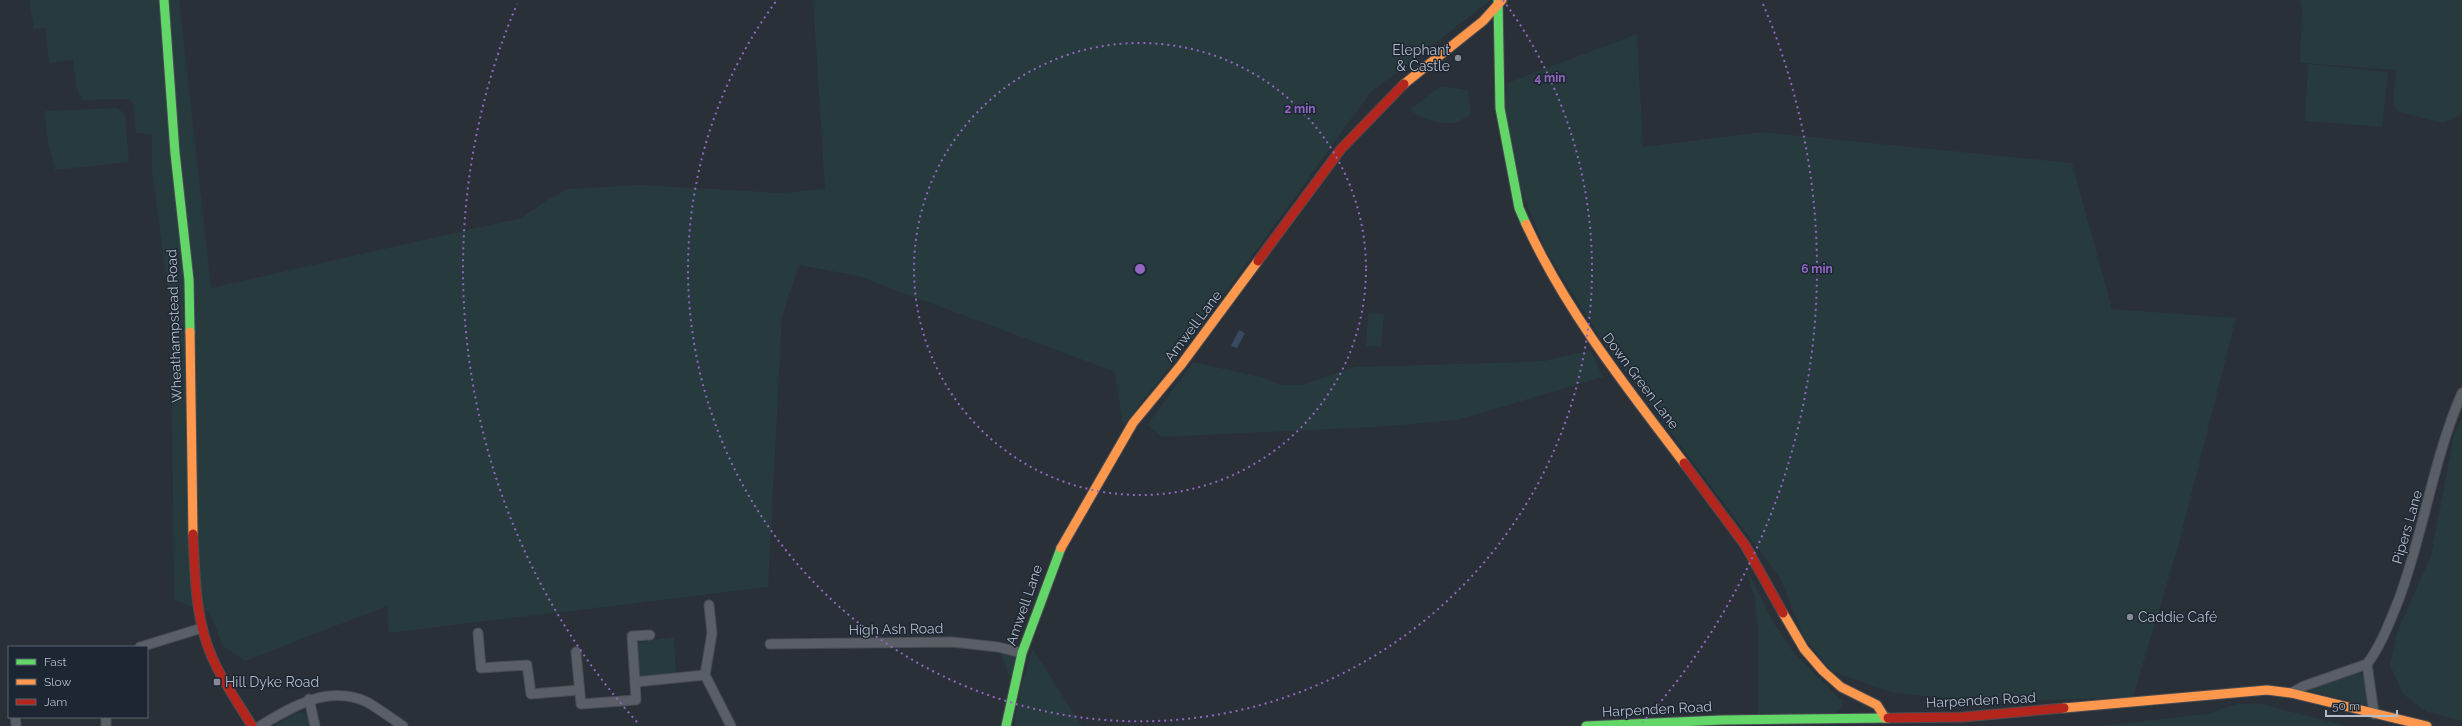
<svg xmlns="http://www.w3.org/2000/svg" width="2462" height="726" viewBox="0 0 2462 726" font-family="Raleway,sans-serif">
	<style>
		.green { fill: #273a3e }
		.water { fill: #384963 }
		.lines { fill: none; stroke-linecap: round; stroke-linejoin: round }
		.street-casing { stroke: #484c53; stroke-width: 11 }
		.fast-casing { stroke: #484c53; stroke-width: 11 }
		.slow-casing { stroke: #484c53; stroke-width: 11 }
		.jam-casing { stroke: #484c53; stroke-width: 11 }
		.street { stroke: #5a5e66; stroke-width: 9 }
		.fast { stroke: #63d668; stroke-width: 9 }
		.slow { stroke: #ff974d; stroke-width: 9 }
		.jam { stroke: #b3261e; stroke-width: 9 }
		.ring { fill: none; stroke: #9266c3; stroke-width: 2; stroke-dasharray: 2 4 }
		.poi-dot { fill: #848b96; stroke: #1d2633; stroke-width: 1.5 }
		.labels { text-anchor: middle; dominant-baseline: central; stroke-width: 3; stroke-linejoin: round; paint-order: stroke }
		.poi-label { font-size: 14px; fill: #b4bcc9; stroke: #1d2633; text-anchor: start }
		.street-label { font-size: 14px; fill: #b4bcc9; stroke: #1d2633 }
		.centre { fill: #9266c3; stroke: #1d2633; stroke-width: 2 }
		.ring-label { font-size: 12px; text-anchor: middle; font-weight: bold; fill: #9266c3; stroke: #1d2633; stroke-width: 3; stroke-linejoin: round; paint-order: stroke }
	</style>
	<rect width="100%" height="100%" fill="#2a3038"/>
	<g class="green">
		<path d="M29 0H179L211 288 521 218 547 200 568 189 641 185 780 193 825 189 813 0H1491L1370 93 1194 336 1123 426 1115 372 858 276 799 265 782 316 768 587 389 633 387 606 245 661 223 646 209 612 174 600 171 311 152 171V135L136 133 133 103 128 99 82 100 77 89 73 60 49 63 45 28 34 29Z"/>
		<path d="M2300 0H2462V114L2443 123 2399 112 2393 103 2396 70 2300 63 2302 9Z"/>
		<path d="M1637 34 1643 147 1761 132 2072 163 2112 309 2236 318 2178 547 2133 697 1991 702 1893 693 1831 671 1803 636 1780 578 1603 342 1546 251 1514 173 1504 110 1507 83Z"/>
		<path d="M2308 64 2388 72 2382 127 2305 121Z"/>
		<path d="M1441 86 1468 90 1471 115C1466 116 1462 121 1457 122 1441 126 1422 119 1410 110Z"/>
		<path d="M117 108 125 114 129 162 55 170 46 132 45 111Z"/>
		<path d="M1368 313 1384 314 1381 347 1366 346Z"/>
		<path d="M1590 350 1603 377 1457 420 1375 427 1162 437 1147 425 1193 362 1264 378 1280 385H1302L1355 367 1526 362 1544 361Z"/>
		<path d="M2462 418V721L2427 712 2403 694 2390 665 2397 632 2431 556 2454 435Z"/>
		<path d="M1744 564 1772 620 1794 653 1842 701V707L1833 714 1758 715V630L1754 595Z"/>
		<path d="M674 637 676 674 640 677 637 674 636 645 641 642Z"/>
		<path d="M1033 649 1081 726H1014L1022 682Z"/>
		<path d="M1000 651 1011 654 1015 658 1013 678 1008 674Z"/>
		<path d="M2358 673 2366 676 2369 703 2367 705 2310 691 2311 687Z"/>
		<path d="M2237 704H2261L2347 726H2101L2207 714Z"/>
		<path d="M299 712 308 715 312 726H274Z"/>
	</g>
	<path class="water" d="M1239 330 1245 333 1237 348 1231 346Z"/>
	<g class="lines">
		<g class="street-casing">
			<g id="street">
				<path d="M709 605 712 633 705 675 731 726"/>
				<path d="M478 633 481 668 527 665 531 694 579 690"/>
				<path d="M650 635 632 636 635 682 705 675"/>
				<path d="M770 644 952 642 998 647 1022 653"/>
				<path d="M140 647 202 628"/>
				<path d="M576 652 581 704 636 700 635 682"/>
				<path d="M2367 664 2374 714"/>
				<path d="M2291 693 2304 686 2367 664C2381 646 2390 621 2399 599 2424 532 2433 459 2462 393"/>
				<path d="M309 699 315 726"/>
				<path d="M15 717 16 724"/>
				<path d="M106 717V726"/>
				<path d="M260 726C292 707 328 684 367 702 379 709 391 718 403 726"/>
			</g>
		</g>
		<g class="fast-casing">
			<g id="fast">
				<path d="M164 0 175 153 189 280 190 332"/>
				<path d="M1498 0 1500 108 1519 208 1526 224"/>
				<path d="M1006 726 1022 653 1061 548"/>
				<path d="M1586 726 1722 720 1888 718"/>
			</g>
		</g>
		<g class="slow-casing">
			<g id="slow">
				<path d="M1404 84 1483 21 1502 0"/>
				<path d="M1526 224C1566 311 1627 388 1684 463"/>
				<path d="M190 332 193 534"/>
				<path d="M1061 548 1133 423 1181 365 1258 261"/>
				<path d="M1783 613 1804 649 1823 671 1841 687 1877 705 1885 718"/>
				<path d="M2064 708 2267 690 2291 693 2427 726"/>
			</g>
		</g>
		<g class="jam-casing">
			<g id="jam">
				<path d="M1258 261 1341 149 1404 84"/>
				<path d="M1684 463 1745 545 1783 613"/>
				<path d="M193 534C195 575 195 619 212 657 222 681 239 704 252 726"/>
				<path d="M1888 718 1963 717 2064 708"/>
			</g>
		</g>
		<use href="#street" class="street"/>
		<use href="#fast" class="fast"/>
		<use href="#slow" class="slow"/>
		<use href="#jam" class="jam"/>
	</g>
	<g class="ring">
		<circle cx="1140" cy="269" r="226"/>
		<path d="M1503 0A452 452 0 1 1 777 0"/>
		<path d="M637 722A677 677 0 0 1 517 4M1763 4A677 677 0 0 1 1643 722"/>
	</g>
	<g class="poi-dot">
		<circle cx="1458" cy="58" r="4"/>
		<circle cx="2130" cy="617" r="4"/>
		<rect x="213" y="678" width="8" height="8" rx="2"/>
	</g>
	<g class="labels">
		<g class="poi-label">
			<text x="1450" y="50" text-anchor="end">Elephant<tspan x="1450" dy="16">&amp; Castle</tspan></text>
			<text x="2138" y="617">Caddie Café</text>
			<text x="225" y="682">Hill Dyke Road</text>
		</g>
		<g class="street-label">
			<text transform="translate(174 326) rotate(-92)">Wheathampstead Road</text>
			<text transform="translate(1193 326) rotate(-53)">Amwell Lane</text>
			<text transform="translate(1641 381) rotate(53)">Down Green Lane</text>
			<text transform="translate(2407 527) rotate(-74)">Pipers Lane</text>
			<text transform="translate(1024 605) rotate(-71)">Amwell Lane</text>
			<text transform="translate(896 629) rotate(-1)">High Ash Road</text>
			<text transform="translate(1981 700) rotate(-3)">Harpenden Road</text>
			<text transform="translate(1657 709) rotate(-3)">Harpenden Road</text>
		</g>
	</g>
	<circle cx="1140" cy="269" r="6" class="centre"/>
	<g class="ring-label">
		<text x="1550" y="82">4 min</text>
		<text x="1300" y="113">2 min</text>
		<text x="1817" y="273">6 min</text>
	</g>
	<rect x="8" y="646" width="140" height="72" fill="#1d2633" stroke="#59626f"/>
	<rect x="16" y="659" width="20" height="6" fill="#63d668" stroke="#59626f"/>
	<text x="44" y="666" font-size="12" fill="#b4bcc9">Fast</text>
	<rect x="16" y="679" width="20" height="6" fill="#ff974d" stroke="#59626f"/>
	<text x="44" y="686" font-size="12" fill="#b4bcc9">Slow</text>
	<rect x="16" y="699" width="20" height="6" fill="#b3261e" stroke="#59626f"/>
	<text x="44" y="706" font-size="12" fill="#b4bcc9">Jam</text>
	<path d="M2326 710v6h71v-6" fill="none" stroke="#b4bcc9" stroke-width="2"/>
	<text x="2332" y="710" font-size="12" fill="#b4bcc9" stroke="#1d2633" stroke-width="3" paint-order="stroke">50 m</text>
</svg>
